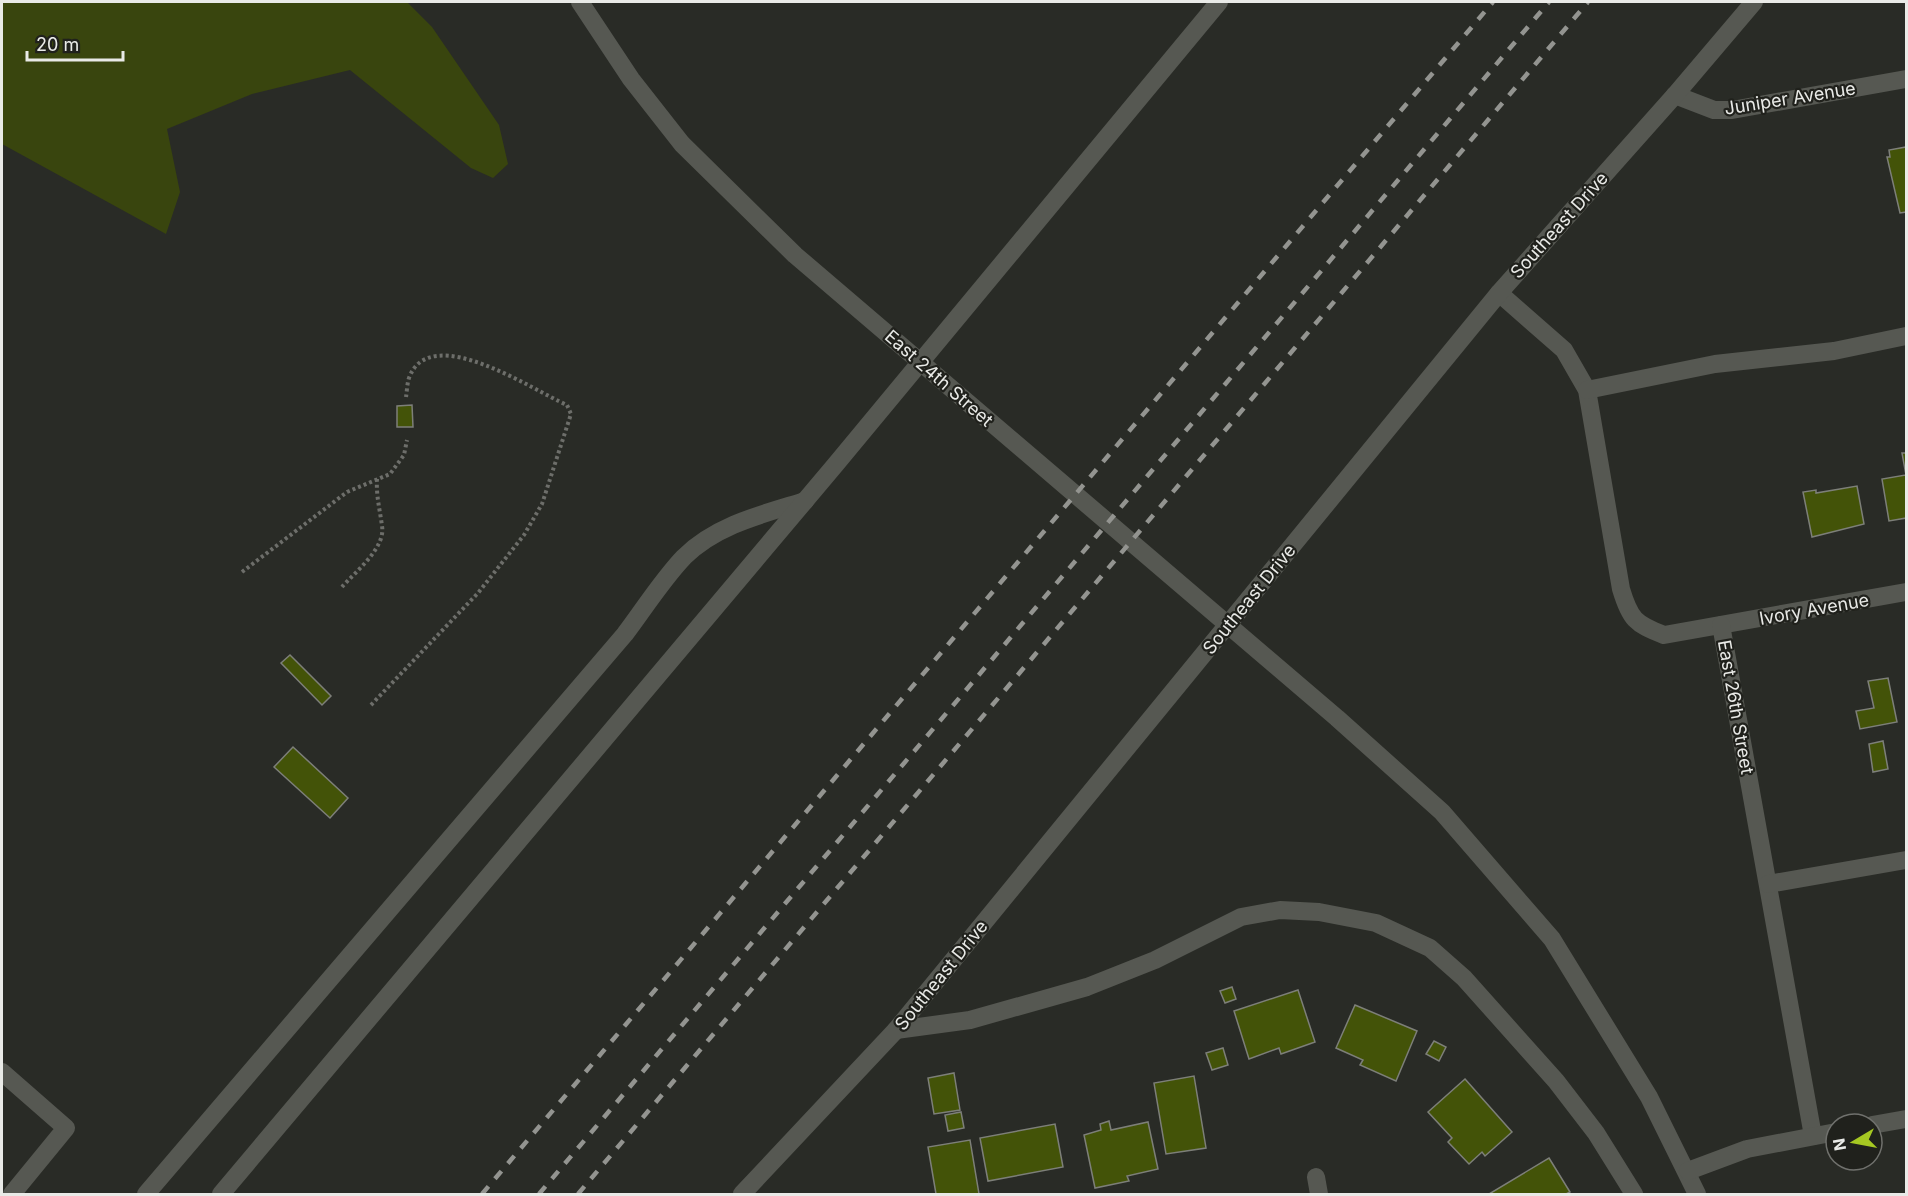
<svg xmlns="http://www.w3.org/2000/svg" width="1908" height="1196" viewBox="0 0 1908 1196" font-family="Inter,sans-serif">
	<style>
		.green { fill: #39450e }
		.building { fill: #435308; stroke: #7d7f79; stroke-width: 1.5 }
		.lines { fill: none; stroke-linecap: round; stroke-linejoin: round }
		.path { stroke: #6d6e6a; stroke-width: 4; stroke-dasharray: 3 3; stroke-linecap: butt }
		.minor { stroke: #565852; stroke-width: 18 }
		.rail { stroke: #939490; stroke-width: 4.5; stroke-dasharray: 10 10; stroke-linecap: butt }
		.labels { text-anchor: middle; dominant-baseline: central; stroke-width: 4.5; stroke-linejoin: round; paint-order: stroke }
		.street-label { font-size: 18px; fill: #e9eae7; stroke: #20211c }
	</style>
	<rect width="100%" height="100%" fill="#292b26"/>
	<path class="green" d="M2 2H407L432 27 499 125 508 164 493 178 471 168 350 70 252 94 167 129 180 192 166 234 2 144Z"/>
	<g class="building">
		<path d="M1906 147V212L1900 213 1887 157H1890L1889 150Z"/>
		<path d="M412 405 413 427H397V406Z"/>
		<path d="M1902 453H1906V518L1889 521 1882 479 1906 475Z"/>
		<path d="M1857 486 1864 524 1812 537 1803 492 1816 490V493Z"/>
		<path d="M290 655 331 696 322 705 281 663Z"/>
		<path d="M1888 678 1897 722 1860 729 1856 711 1874 708 1868 681Z"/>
		<path d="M1883 741 1888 769 1873 772 1869 744Z"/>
		<path d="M293 747 348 798 330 818 274 767Z"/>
		<path d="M1232 987 1236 999 1225 1003 1220 991Z"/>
		<path d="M1298 990 1315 1042 1281 1054 1279 1048 1249 1059 1234 1011Z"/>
		<path d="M1355 1005 1417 1031 1396 1081 1360 1065 1363 1060 1336 1048Z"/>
		<path d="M1434 1041 1446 1047 1439 1061 1426 1054Z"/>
		<path d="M1223 1048 1228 1065 1212 1070 1206 1053Z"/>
		<path d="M954 1073 960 1110 934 1114 928 1078Z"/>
		<path d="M1194 1076 1206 1148 1166 1154 1154 1083Z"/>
		<path d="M1465 1079 1512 1132 1485 1156 1482 1152 1469 1164 1448 1142 1452 1138 1428 1112Z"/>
		<path d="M961 1112 964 1128 948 1131 945 1115Z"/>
		<path d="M1109 1121 1111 1130 1148 1122 1158 1169 1127 1176 1129 1181 1095 1188 1084 1135 1101 1130 1100 1124Z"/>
		<path d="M1055 1124 1063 1167 988 1181 980 1138Z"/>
		<path d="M970 1140 979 1194H936L928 1147Z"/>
		<path d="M1549 1158 1570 1192 1566 1194H1489Z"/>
	</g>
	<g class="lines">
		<g class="path">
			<path d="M242 572 347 492 390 474 404 455 407 440"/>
			<path d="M342 587C355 572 386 548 382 526 380 510 376 496 377 479"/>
			<path d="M371 705 478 593 524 535 542 504 571 414 567 405C534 391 430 320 409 378 407 384 407 391 406 397"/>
		</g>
		<g class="minor">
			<path d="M580 2 631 79 682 144 795 255 1337 718 1442 812 1552 939 1649 1097 1697 1194"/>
			<path d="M1675 95 1714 110H1732L1906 79"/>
			<path d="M1499 293 1564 350 1587 390 1621 589C1630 619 1635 624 1664 635L1906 592"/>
			<path d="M1587 390 1715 364 1834 351 1906 336"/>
			<path d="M1721 625 1813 1136"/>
			<path d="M1768 884 1906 860"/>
			<path d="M896 1030 970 1020 1087 987 1155 960 1241 917 1280 910 1319 912 1376 923 1430 948 1464 978 1556 1081 1596 1133 1634 1194"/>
			<path d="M2 1072 66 1128 12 1194"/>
			<path d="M1872 1125 1906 1119"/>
			<path d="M1688 1171 1747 1149 1836 1132"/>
			<path d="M1316 1177 1319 1194"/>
			<path d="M146 1194 625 634C644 609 662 580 684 557 716 525 763 514 805 501"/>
			<path d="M221 1194 836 464 1219 2"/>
			<path d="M742 1194 896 1030 1499 293 1675 95 1754 2"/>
		</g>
		<g class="rail">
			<path d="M482 1194 1493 2"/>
			<path d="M539 1194 1549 2"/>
			<path d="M578 1194 1588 2"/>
		</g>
	</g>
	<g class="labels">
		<g class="street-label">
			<text transform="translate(1790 98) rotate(-9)">Juniper Avenue</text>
			<text transform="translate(1559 225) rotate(-48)">Southeast Drive</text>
			<text transform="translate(939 378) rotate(41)">East 24th Street</text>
			<text transform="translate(1249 599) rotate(-51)">Southeast Drive</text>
			<text transform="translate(1814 609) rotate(-10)">Ivory Avenue</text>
			<text transform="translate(1736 707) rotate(80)">East 26th Street</text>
			<text transform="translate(941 975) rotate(-51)">Southeast Drive</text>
		</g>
	</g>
	<rect width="1908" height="1196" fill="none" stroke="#e9eae7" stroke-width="6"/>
	<g transform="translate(1854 1142) rotate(260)"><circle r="28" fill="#20211c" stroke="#70716d" stroke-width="1.5"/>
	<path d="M0-4.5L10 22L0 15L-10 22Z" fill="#a6c822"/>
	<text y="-9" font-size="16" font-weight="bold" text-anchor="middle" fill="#e9eae7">N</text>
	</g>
	<path d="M27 51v9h96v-9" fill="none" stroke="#e9eae7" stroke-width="3"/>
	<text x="36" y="51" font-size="18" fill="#e9eae7" stroke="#20211c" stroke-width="4.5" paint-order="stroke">20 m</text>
</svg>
